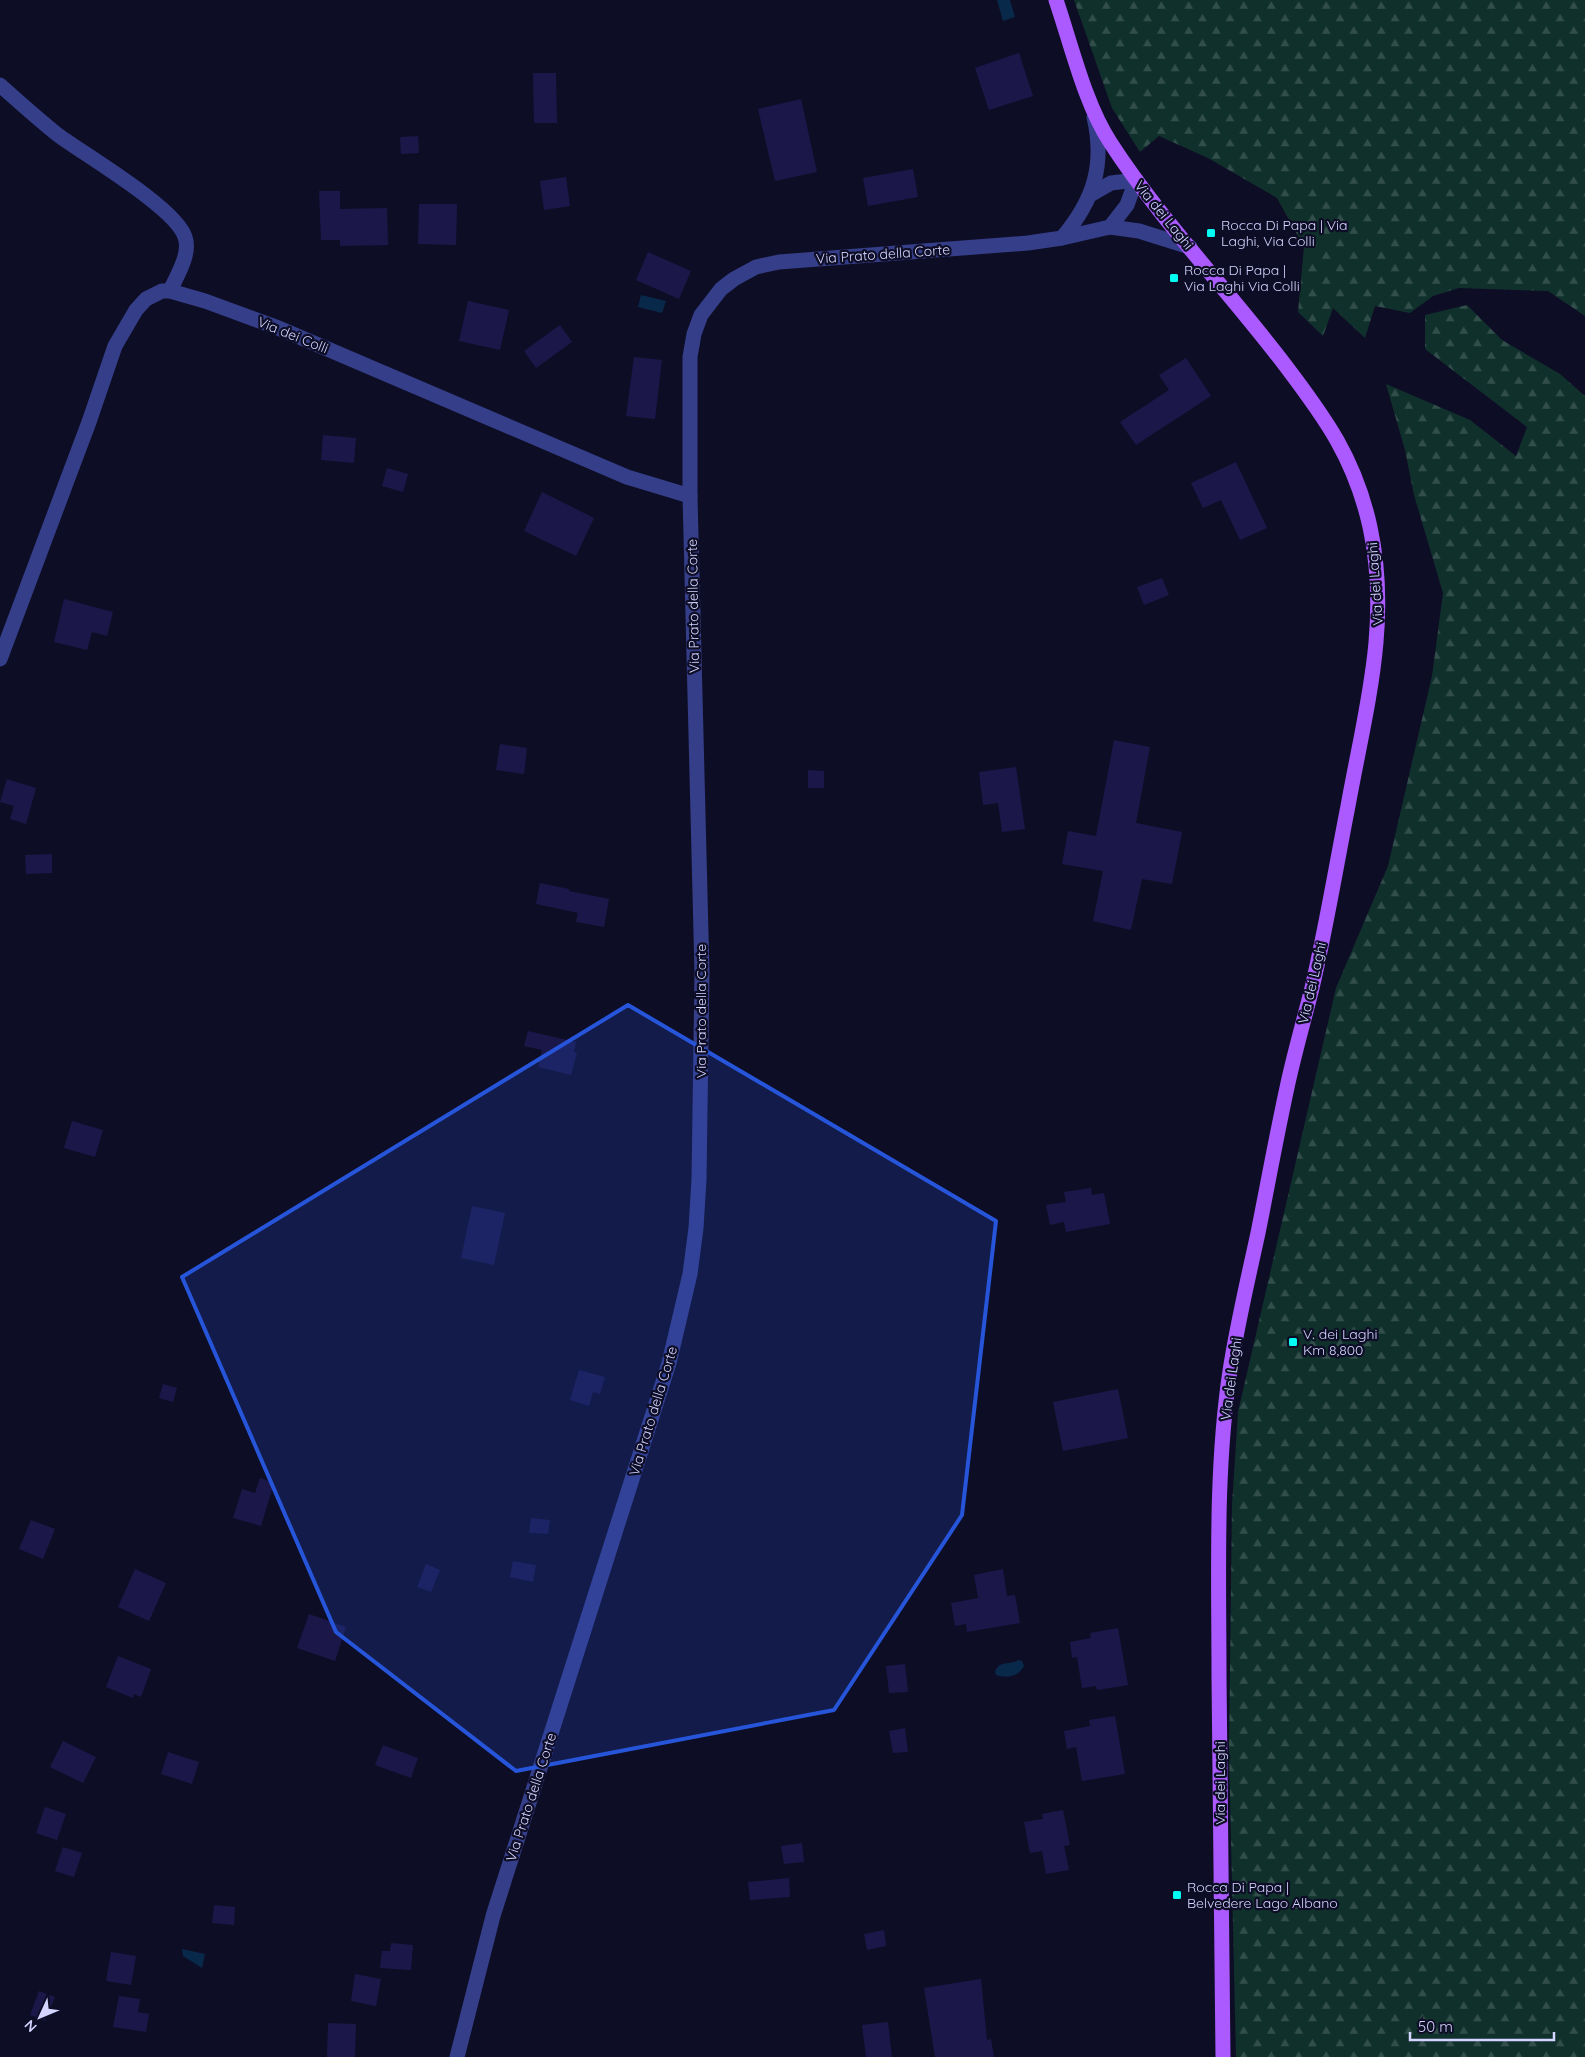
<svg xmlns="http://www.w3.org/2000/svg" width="1585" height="2057" viewBox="0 0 1585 2057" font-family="Quicksand,sans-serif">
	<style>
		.forest { fill: url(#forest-firs) }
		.water { fill: #08294a }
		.building { fill: #1b1849 }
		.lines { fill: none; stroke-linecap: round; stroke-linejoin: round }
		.minor { stroke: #353e88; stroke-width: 15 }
		.major { stroke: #aa5aff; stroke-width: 15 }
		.marked { fill: #2655da; fill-opacity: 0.2; stroke: #2655da; stroke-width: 4; stroke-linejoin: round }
		.poi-dot { fill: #00fef4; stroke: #0e0d26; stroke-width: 2 }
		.labels { text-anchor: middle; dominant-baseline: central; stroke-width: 4.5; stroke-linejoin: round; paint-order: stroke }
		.street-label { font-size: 14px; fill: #d3d4ff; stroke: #0e0d26 }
		.poi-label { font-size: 14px; fill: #d3d4ff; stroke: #0e0d26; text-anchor: start }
	</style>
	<defs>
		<pattern id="forest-firs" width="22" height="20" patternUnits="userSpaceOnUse" patternTransform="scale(1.25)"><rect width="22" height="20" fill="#10312b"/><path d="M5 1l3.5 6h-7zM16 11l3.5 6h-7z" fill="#324e4b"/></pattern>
	</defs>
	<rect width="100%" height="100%" fill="#0e0d26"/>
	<g class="forest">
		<path d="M1074 0H1585V316L1548 291 1459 288 1433 296 1410 313 1375 306 1365 338 1333 308 1323 336 1298 312 1304 247 1277 198 1208 158 1159 136 1140 152 1112 108Z"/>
		<path d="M1467 305 1502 340 1560 374 1585 396V2057H1236L1229 1751 1232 1505 1238 1412 1336 988 1388 866 1432 676 1443 593 1414 495 1405 450 1386 384 1470 420 1516 456 1527 427 1425 349V315Z"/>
	</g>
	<g class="water">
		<path d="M997 0H1010L1015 17 1003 21Z"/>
		<path d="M641 295 666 301 662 313 638 307Z"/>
		<path d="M1018 1660 1022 1661 1024 1666C1019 1676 1007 1679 996 1675L995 1672C1000 1659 1010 1666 1018 1660Z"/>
		<path d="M182 1949 205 1954 202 1968 183 1956Z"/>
	</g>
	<g class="building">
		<path d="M1019 53 1033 96 989 110 975 68Z"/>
		<path d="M533 73H556L557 123H534Z"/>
		<path d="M801 99 817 172 775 181 758 109Z"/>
		<path d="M418 136 419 153 401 154 400 137Z"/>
		<path d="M913 169 918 197 868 206 863 178Z"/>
		<path d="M566 177 570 206 544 210 540 181Z"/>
		<path d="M319 191H340V209L387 208 388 245 340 246V240H321Z"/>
		<path d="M419 204H457L456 245 418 244Z"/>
		<path d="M648 252 691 271 679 299 636 280Z"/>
		<path d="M468 301 509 310 500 350 459 341Z"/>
		<path d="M560 325 572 342 536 368 524 351Z"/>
		<path d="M634 357 662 360 655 419 626 416Z"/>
		<path d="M1186 358 1211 396 1136 445 1120 422 1169 390 1159 375Z"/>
		<path d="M323 435 356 438 354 463 321 460Z"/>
		<path d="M1236 462 1267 528 1240 540 1221 500 1203 508 1191 483Z"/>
		<path d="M387 468 408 474 403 492 382 486Z"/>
		<path d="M542 492 594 518 576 556 524 531Z"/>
		<path d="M1162 578 1169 595 1144 605 1137 587Z"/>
		<path d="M64 599 113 612 107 636 92 632 87 650 54 642Z"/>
		<path d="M1114 740 1150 747 1136 823 1182 832 1172 884 1142 879 1131 930 1093 921 1103 871 1062 864 1068 831 1096 836Z"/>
		<path d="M500 744 527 748 524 774 496 770Z"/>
		<path d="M1016 767 1025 829 1002 832 998 803 983 805 979 772Z"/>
		<path d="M808 770 824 771V788H808Z"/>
		<path d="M7 779 36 788 26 824 10 819 14 806 0 802Z"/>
		<path d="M52 854V873L26 874 25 855Z"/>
		<path d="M540 883 569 889V891L609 899 604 927 576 922 578 913 536 904Z"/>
		<path d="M528 1031 576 1042 574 1052 577 1053 571 1075 538 1067 542 1050 524 1046Z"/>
		<path d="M72 1121 103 1130 95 1157 64 1148Z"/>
		<path d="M1091 1188 1092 1195 1104 1193 1110 1224 1066 1232 1064 1222 1050 1225 1046 1205 1066 1202 1064 1192Z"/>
		<path d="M472 1206 505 1213 494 1265 461 1258Z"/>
		<path d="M579 1370 605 1377 600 1394 593 1392 589 1406 570 1400Z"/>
		<path d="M163 1384 177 1388 173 1402 159 1398Z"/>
		<path d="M1118 1389 1128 1438 1063 1451 1053 1402Z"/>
		<path d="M260 1478 274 1483 261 1526 233 1518 242 1489 255 1493Z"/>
		<path d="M531 1518 550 1520 548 1534 529 1533Z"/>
		<path d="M31 1520 55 1529 43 1559 19 1549Z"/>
		<path d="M513 1561 536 1565 533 1582 510 1577Z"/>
		<path d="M426 1564 440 1570 431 1592 417 1587Z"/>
		<path d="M135 1569 166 1583 149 1621 118 1607Z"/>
		<path d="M1003 1569 1007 1596 1015 1595 1020 1623 967 1632 966 1624 955 1626 951 1603 978 1598 974 1575Z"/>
		<path d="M309 1614 346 1627 335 1661 297 1648Z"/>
		<path d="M1118 1628 1128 1685 1097 1690 1096 1686 1082 1688 1077 1657 1072 1658 1070 1642 1091 1638 1090 1633Z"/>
		<path d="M118 1656 151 1669 141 1697 134 1694 133 1698 106 1687Z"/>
		<path d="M905 1664 908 1692 889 1693 886 1666Z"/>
		<path d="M1115 1716 1125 1774 1082 1781 1076 1747 1067 1749 1064 1731 1090 1726 1089 1720Z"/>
		<path d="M905 1728 908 1752 893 1753 889 1731Z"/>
		<path d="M63 1741 96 1757 83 1783 50 1767Z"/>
		<path d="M383 1745 418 1758 411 1778 375 1765Z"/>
		<path d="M168 1752 199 1762 192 1784 161 1774Z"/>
		<path d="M45 1807 66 1814 57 1840 36 1833Z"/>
		<path d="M1063 1810 1070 1845 1064 1846 1069 1870 1046 1874 1042 1851 1030 1853 1024 1822 1043 1819 1042 1814Z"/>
		<path d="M802 1843 804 1862 784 1864 781 1846Z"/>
		<path d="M63 1847 82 1853 74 1877 55 1871Z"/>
		<path d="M789 1878 790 1897 750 1900 748 1882Z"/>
		<path d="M214 1905 235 1907 234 1925 212 1923Z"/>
		<path d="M884 1930 886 1946 867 1950 864 1934Z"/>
		<path d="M391 1943 413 1945 411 1970 380 1968 382 1951H390Z"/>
		<path d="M111 1952 136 1956 131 1985 106 1981Z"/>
		<path d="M355 1974 381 1979 376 2006 351 2001Z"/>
		<path d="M981 1979 987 2040 991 2039 994 2057H935L924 1988Z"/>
		<path d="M39 1991 55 1997 45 2021 30 2015Z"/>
		<path d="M119 1996 140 1999 138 2012 149 2014 146 2032 113 2027Z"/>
		<path d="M888 2022 892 2057H866L862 2025Z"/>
		<path d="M328 2023 356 2024 355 2057H327Z"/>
	</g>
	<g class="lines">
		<g class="minor">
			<path d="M0 85C19 102 38 119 58 135 85 155 176 208 185 237 191 254 177 275 170 291"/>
			<path d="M1090 195 1111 183 1136 180 1127 205 1110 227"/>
			<path d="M1062 238C1094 200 1105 165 1094 117"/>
			<path d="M0 659 89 422 115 346 136 310 146 299 162 291H170L205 301 276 327 627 477 690 496"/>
			<path d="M457 2057 493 1916 669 1363 690 1274 696 1228 699 1179 702 973 690 496V357L694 334 701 315 721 289 734 279 756 267 779 262 1028 243 1062 238 1110 227 1139 231 1190 247"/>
		</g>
		<path class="major" d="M1056 0C1071 44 1085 104 1110 142 1161 221 1228 290 1285 365 1326 419 1355 459 1370 527 1391 624 1365 711 1348 806 1336 867 1326 928 1312 988 1304 1020 1295 1051 1288 1083 1277 1133 1268 1183 1258 1233 1248 1279 1237 1325 1230 1371 1215 1471 1219 1575 1219 1676 1220 1803 1222 1930 1223 2057"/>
	</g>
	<path class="marked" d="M628 1005 996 1221 962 1515 834 1710 516 1771 336 1632 182 1277Z"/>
	<g class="poi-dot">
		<rect x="1206" y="228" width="10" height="10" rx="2.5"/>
		<rect x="1169" y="273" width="10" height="10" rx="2.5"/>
		<rect x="1288" y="1337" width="10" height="10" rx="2.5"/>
		<rect x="1172" y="1890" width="10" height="10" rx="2.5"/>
	</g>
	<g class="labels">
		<g class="street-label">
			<text transform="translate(1164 215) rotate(51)">Via dei Laghi</text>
			<text transform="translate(883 254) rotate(-4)">Via Prato della Corte</text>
			<text transform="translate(293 335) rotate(22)">Via dei Colli</text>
			<text transform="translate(1375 584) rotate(-94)">Via dei Laghi</text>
			<text transform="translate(693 606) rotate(-91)">Via Prato della Corte</text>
			<text transform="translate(1312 983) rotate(-77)">Via dei Laghi</text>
			<text transform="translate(701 1011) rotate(-90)">Via Prato della Corte</text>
			<text transform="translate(1231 1379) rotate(-82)">Via dei Laghi</text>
			<text transform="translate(653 1411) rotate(-73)">Via Prato della Corte</text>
			<text transform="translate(1220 1783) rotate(-90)">Via dei Laghi</text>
			<text transform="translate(531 1797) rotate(-72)">Via Prato della Corte</text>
		</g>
		<g class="poi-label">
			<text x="1221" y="225">Rocca Di Papa | Via<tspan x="1221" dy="16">Laghi, Via Colli</tspan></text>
			<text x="1184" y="270">Rocca Di Papa |<tspan x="1184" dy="16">Via Laghi Via Colli</tspan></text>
			<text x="1303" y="1334">V. dei Laghi<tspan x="1303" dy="16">Km 8,800</tspan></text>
			<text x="1187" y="1887">Rocca Di Papa |<tspan x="1187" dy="16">Belvedere Lago Albano</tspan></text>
		</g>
	</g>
	<g transform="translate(40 2017) rotate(226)" stroke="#0e0d26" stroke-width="4" paint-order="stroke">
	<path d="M0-4L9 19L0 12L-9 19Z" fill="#d3d4ff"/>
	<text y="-8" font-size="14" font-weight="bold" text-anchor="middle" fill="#d3d4ff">N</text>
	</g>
	<path d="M1410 2032v8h144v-8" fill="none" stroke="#d3d4ff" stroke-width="2.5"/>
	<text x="1418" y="2032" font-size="15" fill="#d3d4ff" stroke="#0e0d26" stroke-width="4" paint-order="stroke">50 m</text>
</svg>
